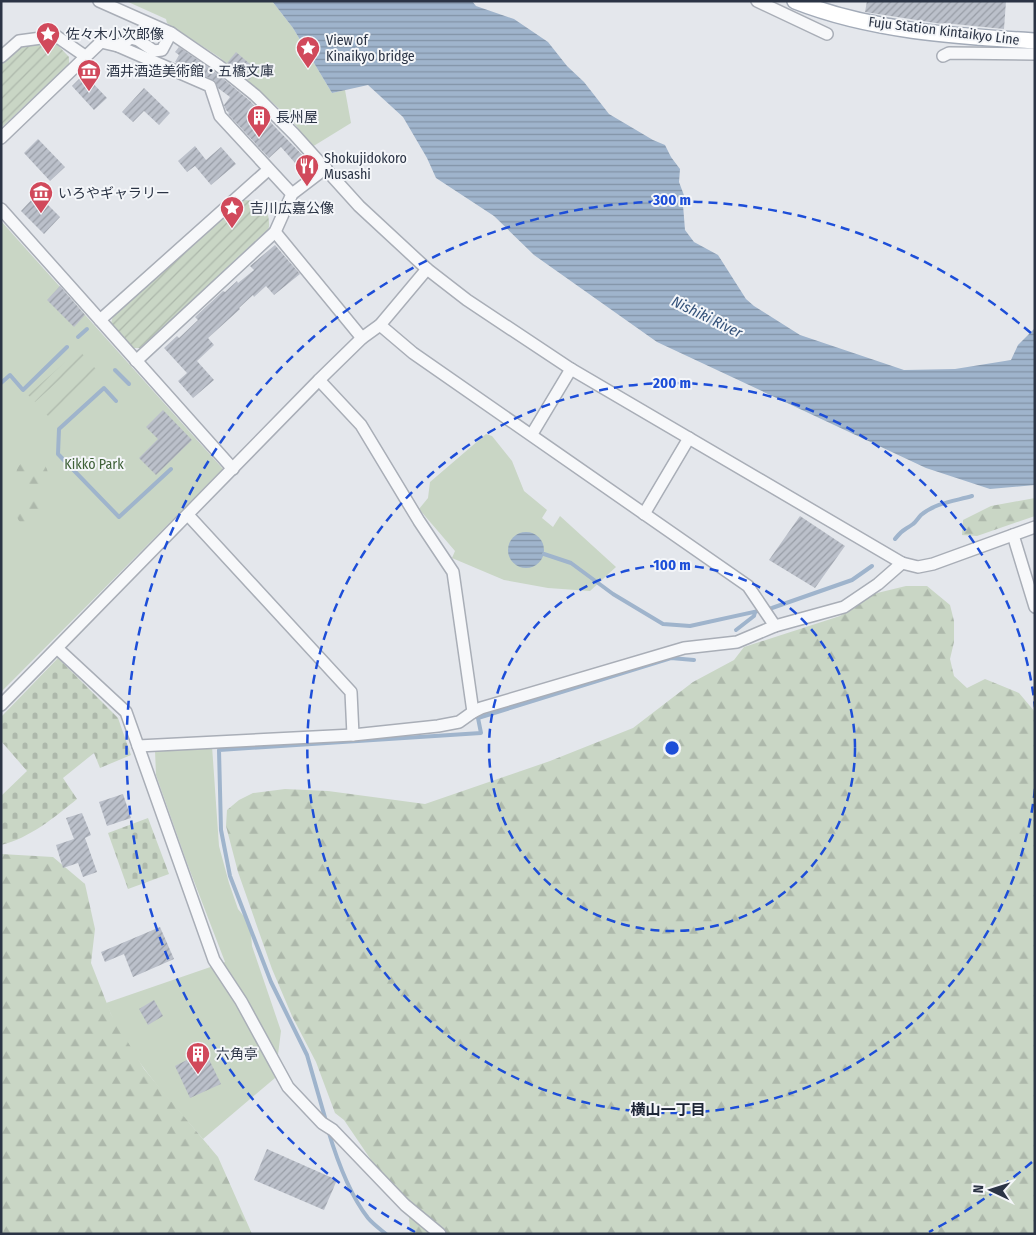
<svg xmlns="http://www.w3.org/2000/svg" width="1036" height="1235" viewBox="0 0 1036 1235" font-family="'Fira Sans Condensed','Noto Sans JP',sans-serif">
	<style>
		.green { fill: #c9d6c5 }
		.forest { fill: url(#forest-firs) }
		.cemetery { fill: url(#cemetery-stones) }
		.garden { fill: url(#garden-furrows) }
		.water { fill: url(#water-rules) }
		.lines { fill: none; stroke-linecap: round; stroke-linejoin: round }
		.stream { stroke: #9fb4cc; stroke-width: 4 }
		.building { fill: url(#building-hatch) }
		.minor-casing { stroke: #a9aeb7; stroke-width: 14 }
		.major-casing { stroke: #a3abb8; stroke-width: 18 }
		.minor { stroke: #f7f8fa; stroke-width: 11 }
		.major { stroke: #fff; stroke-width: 15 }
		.ring { fill: none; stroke: #1d4ed8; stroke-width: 2.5; stroke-dasharray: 9 6 }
		.labels { text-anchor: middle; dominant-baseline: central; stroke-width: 4; stroke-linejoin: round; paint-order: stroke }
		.street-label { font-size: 14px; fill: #2b3445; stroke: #f4f6f9 }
		.poi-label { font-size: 14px; fill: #2b3445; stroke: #f4f6f9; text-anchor: start }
		.park-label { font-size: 14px; fill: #3f6138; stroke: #f4f6f9 }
		.water-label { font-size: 15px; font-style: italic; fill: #34527a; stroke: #f4f6f9 }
		.neighbourhood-label { font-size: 15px; font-weight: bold; fill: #1d2536; stroke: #f4f6f9 }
		.centre { fill: #1d4ed8; stroke: #f4f6f9; stroke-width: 2.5 }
		.ring-label { font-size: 15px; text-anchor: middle; font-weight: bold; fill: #1d4ed8; stroke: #f4f6f9; stroke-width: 4; stroke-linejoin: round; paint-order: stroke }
	</style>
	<defs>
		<pattern id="forest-firs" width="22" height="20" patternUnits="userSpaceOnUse" patternTransform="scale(1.25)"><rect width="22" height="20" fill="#c9d6c5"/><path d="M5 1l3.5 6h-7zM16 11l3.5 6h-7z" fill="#adb8ab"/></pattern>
		<pattern id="cemetery-stones" width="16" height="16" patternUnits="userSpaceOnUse" patternTransform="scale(1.25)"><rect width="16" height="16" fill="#c9d6c5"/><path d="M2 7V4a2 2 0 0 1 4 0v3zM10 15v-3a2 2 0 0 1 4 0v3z" fill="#adb8ab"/></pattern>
		<pattern id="garden-furrows" width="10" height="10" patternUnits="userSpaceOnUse" patternTransform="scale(1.25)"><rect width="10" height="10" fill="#c9d6c5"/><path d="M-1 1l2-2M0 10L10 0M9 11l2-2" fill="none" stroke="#adb8ab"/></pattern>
		<pattern id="water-rules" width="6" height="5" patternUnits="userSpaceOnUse" patternTransform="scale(1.25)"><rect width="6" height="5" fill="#9fb4cc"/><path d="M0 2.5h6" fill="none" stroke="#8293a7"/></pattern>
		<pattern id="building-hatch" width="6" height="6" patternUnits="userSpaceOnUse" patternTransform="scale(1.25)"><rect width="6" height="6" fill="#bbc0ca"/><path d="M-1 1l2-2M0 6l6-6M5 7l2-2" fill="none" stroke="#989da6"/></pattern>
	</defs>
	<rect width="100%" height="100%" fill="#e4e7ec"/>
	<g class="green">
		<path d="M126 1H272L293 28 332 93 345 90 351 123 312 147 291 119 256 88 219 57 167 23 166 19Z"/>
		<path d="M1 221 223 469 1 692Z"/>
		<path d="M486 434 492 436 512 461 524 491 547 510 542 518 553 527 560 516 616 567 590 591 548 588 504 580 452 558 455 551 419 509 428 498 430 482Z"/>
		<path d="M212 746 219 846 229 883 238 909 250 924 252 946 281 1031 275 1078 203 1139C167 1097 127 1055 106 1003L225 962 187 863 156 775 155 750Z"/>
	</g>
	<g class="forest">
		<circle cx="32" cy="475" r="16"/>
		<path d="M1035 498V516L977 536 962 535 963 520 991 506Z"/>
		<circle cx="30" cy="512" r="14"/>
		<path d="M906 586H927L950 605 954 621V642L950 659 954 676 967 688 985 679 1019 693 1035 712V1234H410L409 1216 344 1120 335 1113 316 1062 292 1016 272 969 238 872 226 826 227 810 239 800 253 793 285 789 328 791 425 804 550 761 633 728 693 682 734 660 744 647 840 616 873 594Z"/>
		<path d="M1 854 53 857 85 884 95 929 91 963 111 1014 144 1069 218 1157 252 1234H1Z"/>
	</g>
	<g class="cemetery">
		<path d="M58 658 118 718 131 755 100 768 94 753 63 778 77 799C55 817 30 838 1 845V796L27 771 1 741V717Z"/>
		<path d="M148 818 169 874 128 889 108 833Z"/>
	</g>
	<g class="garden">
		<path d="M53 40 69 57V64L1 128V65L24 44Z"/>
		<path d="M243 200C261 200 270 209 269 227L266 233 140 348H133L111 323 113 316Z"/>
		<path d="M79 350 85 357 35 402 28 395Z"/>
		<path d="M93 366 100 373 51 419 44 412Z"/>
	</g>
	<g class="water">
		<path d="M272 1H472L476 6 514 19 548 42 567 66 584 82 609 114 653 140 665 145 671 157 680 169 679 182 685 198 683 205 685 230 694 242 718 255 746 299 754 306 800 335 904 370 955 369 1011 360 1018 345 1035 328V485L990 489 926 468 657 342 534 255 494 216 436 178 427 158 403 117 368 85 332 93 293 28Z"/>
		<circle cx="526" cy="550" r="18"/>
	</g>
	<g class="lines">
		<g class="stream">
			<path d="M78 337 87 329"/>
			<path d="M115 370 129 384"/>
			<path d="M1 383 10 375 23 390 67 347"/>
			<path d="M116 401 104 388 59 429 58 454 119 517 171 469"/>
			<path d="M895 539C902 529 905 530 913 524 916 522 918 518 921 515 935 503 955 501 972 496"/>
			<path d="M544 554 571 563 613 594 663 624 690 626 772 608 852 580 872 566"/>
			<path d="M736 630 754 616 755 612"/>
			<path d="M326 1121 307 1055 271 982 230 876 221 830 219 750 481 733 478 718 671 658 694 660"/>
			<path d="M328 1130C337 1160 349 1194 368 1218 373 1224 380 1229 386 1234"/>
		</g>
	</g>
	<g class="building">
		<path d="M867 1H1006L1004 29 944 23 942 24 865 12Z"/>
		<path d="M179 47 215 72 250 101 312 165 303 172 281 147 269 158 228 114 229 113 226 110 224 105 230 97 218 88 215 81 203 75 194 68 193 70 175 62 179 55 175 52Z"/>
		<path d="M236 52 257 70 249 80 227 63Z"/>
		<path d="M84 74 107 98 94 110 72 86Z"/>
		<path d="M144 88 170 113 159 125 144 111 133 122 122 112Z"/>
		<path d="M38 139 65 167 50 181 24 153Z"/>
		<path d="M195 146 206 160 221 147 236 164 211 185 195 166 187 172 178 161Z"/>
		<path d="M37 194 60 217 44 234 21 211Z"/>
		<path d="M275 245 300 274 274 295 266 286 254 297 253 295 239 308 240 309 208 338 214 345 197 361 214 380 193 398 178 381 187 373 164 348 177 336 179 338 198 320 195 317 223 291 225 292 237 281 238 283 254 270 250 266Z"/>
		<path d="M60 286 85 315 74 327 47 300Z"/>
		<path d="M163 410 192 440 156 475 139 458 158 439 146 427Z"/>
		<path d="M800 516 845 546 815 588 769 560Z"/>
		<path d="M123 794 131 818 107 826 99 802Z"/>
		<path d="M82 813 91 835 85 838 97 872 83 877 78 863 63 868 56 845 74 839 66 818Z"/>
		<path d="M160 927 174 959 133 977 124 954 105 962 101 952Z"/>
		<path d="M154 1000 163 1016 148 1025 139 1009Z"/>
		<path d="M205 1051 221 1084 190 1098 175 1066Z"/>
		<path d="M267 1149 337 1180 324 1210 254 1180Z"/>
	</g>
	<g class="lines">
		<g class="minor-casing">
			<g id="minor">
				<path d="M99 1 171 33 219 66 255 95 294 134 359 206 427 269 467 300 571 369 902 563 918 567 933 564 1035 527"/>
				<path d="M757 1 827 34"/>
				<path d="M118 46 131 38 138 40 154 51 162 50 171 33"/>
				<path d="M943 56 949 53 1035 54"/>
				<path d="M1 57 19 41 56 36 85 56"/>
				<path d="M1 138 101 42 118 46 210 86 220 116 292 194"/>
				<path d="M1 209 233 469"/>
				<path d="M275 232 362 338"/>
				<path d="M100 320 268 170"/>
				<path d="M380 325 413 353 748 586 775 626"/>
				<path d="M136 361 275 232 292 194 326 168"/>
				<path d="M532 434 571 369"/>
				<path d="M644 514 689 438"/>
				<path d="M188 515 351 692 353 735"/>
				<path d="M1013 535 1035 607"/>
				<path d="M58 649 126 712 214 960 241 1001 288 1087 322 1123 333 1130 405 1205 440 1234"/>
				<path d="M1 705 319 380 362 338 380 325 427 269"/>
				<path d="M473 712 481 708 684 648 737 642 775 626 844 607 878 584 902 563"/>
				<path d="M138 746 353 735 438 726 459 722 473 712 453 572 419 521 361 425 319 380"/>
			</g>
		</g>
		<g class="major-casing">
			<path id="major" d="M795 1C871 31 954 36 1035 41"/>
		</g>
		<use href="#minor" class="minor"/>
		<use href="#major" class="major"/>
	</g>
	<g class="ring">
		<circle cx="672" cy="748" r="183"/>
		<path d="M1035 789A365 365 0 1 1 1035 707"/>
		<path d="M1032 1162A548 548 0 0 1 929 1232M415 1232A548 548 0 1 1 1032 334"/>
	</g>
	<defs>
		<g id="sight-pin" transform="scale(1.25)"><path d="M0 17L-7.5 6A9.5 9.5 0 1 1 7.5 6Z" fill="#d1495b" stroke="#f4f6f9"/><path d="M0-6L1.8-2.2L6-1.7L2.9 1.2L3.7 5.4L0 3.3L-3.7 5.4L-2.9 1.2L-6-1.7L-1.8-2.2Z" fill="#fff"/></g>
		<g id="museum-pin" transform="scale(1.25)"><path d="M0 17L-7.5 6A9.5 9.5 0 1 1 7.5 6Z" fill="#d1495b" stroke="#f4f6f9"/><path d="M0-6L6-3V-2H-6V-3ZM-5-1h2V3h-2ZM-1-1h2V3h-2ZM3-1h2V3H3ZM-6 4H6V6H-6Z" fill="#fff"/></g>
		<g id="building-pin" transform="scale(1.25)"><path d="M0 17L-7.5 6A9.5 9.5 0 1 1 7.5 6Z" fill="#d1495b" stroke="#f4f6f9"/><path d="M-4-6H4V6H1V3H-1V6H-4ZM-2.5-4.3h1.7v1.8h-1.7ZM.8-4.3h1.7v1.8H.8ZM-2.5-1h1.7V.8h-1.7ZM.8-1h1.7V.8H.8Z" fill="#fff"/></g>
		<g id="restaurant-pin" transform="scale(1.25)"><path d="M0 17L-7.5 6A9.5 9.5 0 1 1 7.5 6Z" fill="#d1495b" stroke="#f4f6f9"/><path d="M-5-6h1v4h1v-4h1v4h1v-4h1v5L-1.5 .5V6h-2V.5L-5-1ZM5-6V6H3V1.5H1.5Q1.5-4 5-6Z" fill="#fff"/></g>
	</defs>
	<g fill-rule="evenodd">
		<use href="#sight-pin" x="48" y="34"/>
		<use href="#sight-pin" x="308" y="48"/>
		<use href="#museum-pin" x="89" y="71"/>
		<use href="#building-pin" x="259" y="117"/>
		<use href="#restaurant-pin" x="307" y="166"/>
		<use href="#museum-pin" x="41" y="193"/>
		<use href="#sight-pin" x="232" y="208"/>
		<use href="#building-pin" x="198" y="1054"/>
	</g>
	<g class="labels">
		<g class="street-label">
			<text transform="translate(944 31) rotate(7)">Fuju Station Kintaikyo Line</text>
		</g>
		<g class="poi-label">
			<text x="66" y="34">佐々木小次郎像</text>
			<text x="326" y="40">View of<tspan x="326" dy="16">Kinaikyo bridge</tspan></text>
			<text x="106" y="71">酒井酒造美術館・五橋文庫</text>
			<text x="276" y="117">長州屋</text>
			<text x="324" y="158">Shokujidokoro<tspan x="324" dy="16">Musashi</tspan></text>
			<text x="58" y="193">いろやギャラリー</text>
			<text x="250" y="208">吉川広嘉公像</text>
			<text x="216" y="1054">六角亭</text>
		</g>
		<g class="park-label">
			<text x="94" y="464">Kikkō Park</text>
		</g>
		<g class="water-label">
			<text transform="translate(707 317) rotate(26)">Nishiki River</text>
		</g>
		<g class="neighbourhood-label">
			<text x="668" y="1110">横山一丁目</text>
		</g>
	</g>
	<circle cx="672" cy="748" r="8" class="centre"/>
	<g class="ring-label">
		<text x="672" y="205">300 m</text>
		<text x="672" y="388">200 m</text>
		<text x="672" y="570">100 m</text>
	</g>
	<rect width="1036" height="1235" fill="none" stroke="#2b3445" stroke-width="5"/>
	<g transform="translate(991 1190) rotate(274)" stroke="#f4f6f9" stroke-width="4" paint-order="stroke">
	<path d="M0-4L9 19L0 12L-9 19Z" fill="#2b3445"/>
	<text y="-8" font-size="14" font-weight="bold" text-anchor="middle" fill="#2b3445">N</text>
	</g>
</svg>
